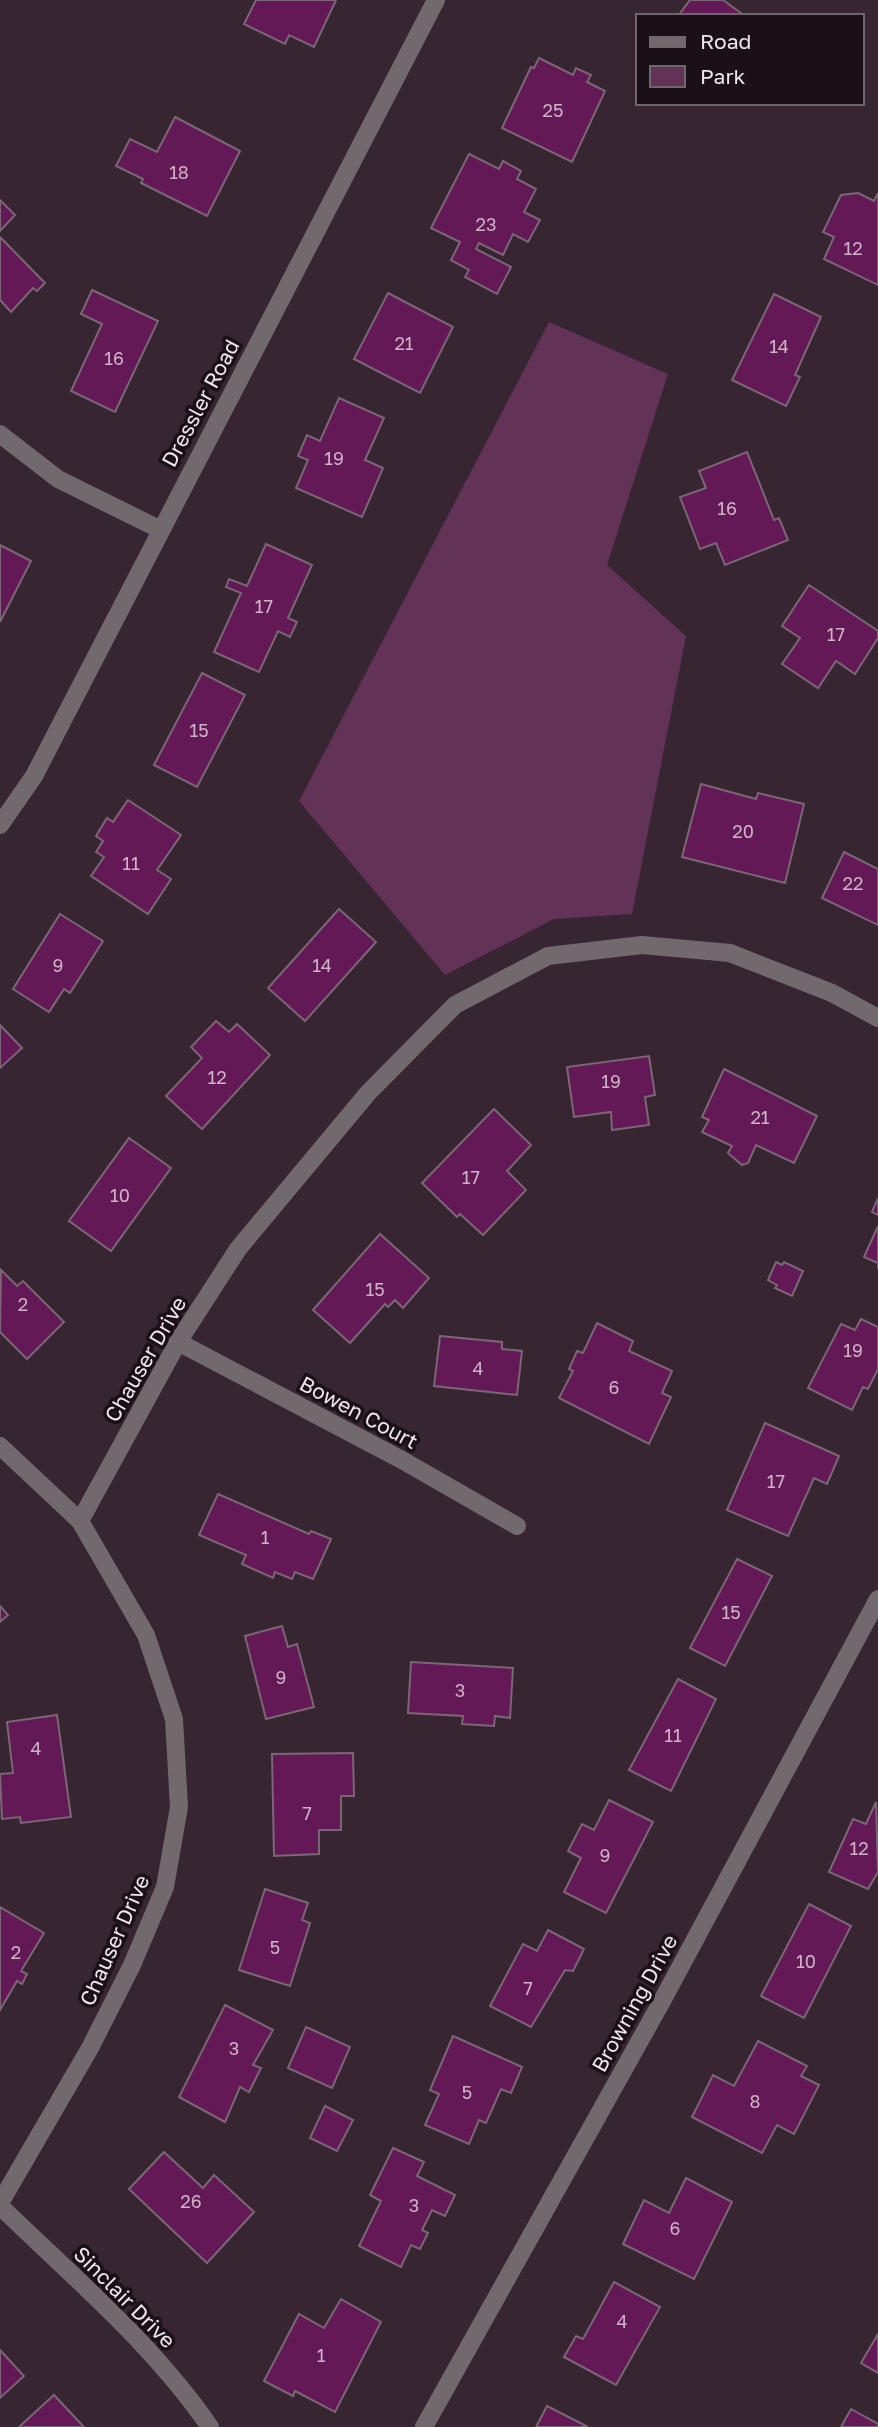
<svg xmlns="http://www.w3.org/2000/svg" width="878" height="2427" viewBox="0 0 878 2427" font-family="'Golos Text',sans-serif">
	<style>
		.green { fill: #623257 }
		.building { fill: #631955; stroke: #7b6675; stroke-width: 2 }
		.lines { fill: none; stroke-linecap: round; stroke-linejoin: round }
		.street { stroke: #72696f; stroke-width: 18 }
		.labels { text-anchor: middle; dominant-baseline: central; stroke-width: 7; stroke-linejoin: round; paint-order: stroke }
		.number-label { font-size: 18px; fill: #ceb2c8 }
		.street-label { font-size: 21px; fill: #f2e5ee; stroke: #191117 }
	</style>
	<rect width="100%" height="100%" fill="#372532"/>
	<path class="green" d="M549 322 668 374 607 565 686 636 632 914 554 919 445 975 299 801Z"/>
	<g class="building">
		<path d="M256 0H336L314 47 289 35 285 44 244 24Z"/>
		<path d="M690 0H723L745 16H678Z"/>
		<path d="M539 58 573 75 576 68 591 75 587 82 605 91 572 162 502 128 531 67 534 68Z"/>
		<path d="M175 117 240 151 207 216 141 183 143 179 116 166 130 139 157 152Z"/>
		<path d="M469 154 499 169 503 161 521 171 517 179 536 189 524 212 540 220 528 242 513 234 503 255 479 243 476 249 511 267 497 294 465 277 469 270 451 260 460 242 431 228Z"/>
		<path d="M858 193 874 201 878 193V285L824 259 834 237 823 232 841 195Z"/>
		<path d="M0 200 15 215 0 231Z"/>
		<path d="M0 237 45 283 37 291 33 288 11 312 0 300Z"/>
		<path d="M92 290 158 321 115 412 71 391 102 324 81 314Z"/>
		<path d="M388 293 453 327 420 393 354 359Z"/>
		<path d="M774 294 821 317 795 375 800 377 786 406 732 380Z"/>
		<path d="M339 398 384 418 365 460 383 468 362 517 296 488 308 460 298 456 307 435 320 441Z"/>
		<path d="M747 452 774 520 779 518 788 540 725 565 716 543 700 549 680 497 706 488 699 471Z"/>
		<path d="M266 544 312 565 288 618 297 622 290 637 278 631 259 672 214 652 241 593 226 587 229 579 247 586Z"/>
		<path d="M0 545 31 561 0 622Z"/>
		<path d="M809 585 878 631V638L855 674 836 661 818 688 782 664 800 638 782 626Z"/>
		<path d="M202 673 245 695 197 787 154 765Z"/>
		<path d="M701 784 756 799 758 793 804 804 785 883 682 857Z"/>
		<path d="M128 800 181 835 157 870 171 879 148 914 91 876 104 857 96 852 103 841 96 836 107 818 113 822Z"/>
		<path d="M844 852 878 869V925L822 898Z"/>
		<path d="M339 909 376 942 305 1021 268 988Z"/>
		<path d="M60 914 103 941 70 993 64 989 49 1012 13 989Z"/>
		<path d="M216 1021 229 1032 237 1024 270 1055 202 1129 166 1096 202 1058 191 1047Z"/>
		<path d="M0 1025 22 1048 0 1068Z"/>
		<path d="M649 1056 655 1095 645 1097 649 1125 612 1130 611 1112 574 1117 567 1067Z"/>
		<path d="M724 1069 817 1116 794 1163 756 1145 748 1163 742 1165 728 1153 732 1146 702 1132 709 1120 702 1117Z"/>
		<path d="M494 1109 531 1145 507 1171 526 1190 483 1235 460 1214 457 1217 422 1183Z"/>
		<path d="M129 1138 171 1168 111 1251 69 1221Z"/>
		<path d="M878 1198V1215L872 1212Z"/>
		<path d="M878 1226V1269V1263L864 1257Z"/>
		<path d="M380 1234 429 1278 403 1308 395 1300 388 1307 385 1304 350 1343 313 1310Z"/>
		<path d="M776 1262 782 1265 784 1262 803 1271 792 1296 775 1288 777 1285 768 1280Z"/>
		<path d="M1 1270 17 1286 23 1281 64 1322 27 1359 0 1332Z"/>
		<path d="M861 1319 878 1327V1369L868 1389 863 1387 852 1410 808 1388 841 1324 855 1330Z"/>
		<path d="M597 1323 633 1341 629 1351 672 1371 662 1393 671 1397 649 1444 559 1398 573 1371 569 1369 577 1351 583 1353Z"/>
		<path d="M440 1336 502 1342V1349L522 1351 517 1395 434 1386Z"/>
		<path d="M765 1423 839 1456 827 1484 814 1478 788 1536 727 1510Z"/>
		<path d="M218 1494 309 1534 311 1531 331 1539 313 1579 295 1572 292 1579 275 1572 273 1578 242 1564 246 1555 199 1535Z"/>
		<path d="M737 1559 772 1576 725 1666 690 1648Z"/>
		<path d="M0 1606 8 1615 0 1622Z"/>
		<path d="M282 1626 288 1647 297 1644 314 1707 266 1719 245 1636Z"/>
		<path d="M411 1662 513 1668 510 1718 495 1716 494 1726 462 1724 463 1716 408 1713Z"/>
		<path d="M678 1679 716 1699 671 1791 629 1770Z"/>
		<path d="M57 1715 71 1817 21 1823 20 1817 2 1819 0 1774 13 1773 7 1722Z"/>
		<path d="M353 1753 354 1796H341V1830H319V1854L274 1856 272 1754Z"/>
		<path d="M609 1800 653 1822 606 1913 564 1892 581 1858 568 1851 582 1824 594 1830Z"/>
		<path d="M876 1802 878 1872 868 1889 829 1872 853 1819 866 1824Z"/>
		<path d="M265 1889 308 1903 302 1920 310 1923 290 1986 239 1970Z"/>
		<path d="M809 1904 851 1926 804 2018 761 1996Z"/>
		<path d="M0 1907 44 1933 21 1971 27 1974 22 1984 17 1981 0 2010Z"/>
		<path d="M548 1930 584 1949 573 1971 565 1970 531 2027 490 2006 523 1944 537 1951Z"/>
		<path d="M225 2005 273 2030 253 2065 261 2068 249 2092 240 2087 225 2122 179 2097Z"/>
		<path d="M306 2027 350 2047 332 2088 288 2068Z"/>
		<path d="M453 2036 522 2067 511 2093 501 2089 486 2123 479 2120 469 2144 425 2125 439 2094 430 2090Z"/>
		<path d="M758 2041 807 2066 801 2076 819 2085 794 2134 777 2125 762 2153 692 2117 713 2075 734 2086Z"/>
		<path d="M325 2106 353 2120 337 2151 310 2138Z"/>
		<path d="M393 2148 424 2162 417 2176 455 2195 445 2216 432 2210 422 2230 428 2233 420 2249 411 2245 401 2267 359 2246 381 2201 370 2195Z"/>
		<path d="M164 2152 203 2188 214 2175 254 2212 207 2263 129 2189Z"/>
		<path d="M686 2178 732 2202 694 2279 623 2244 644 2200 669 2213Z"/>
		<path d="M614 2282 660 2307 616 2385 564 2357 576 2336 583 2339Z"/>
		<path d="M341 2299 381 2322 335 2412 295 2391 293 2396 264 2381 299 2314 324 2328Z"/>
		<path d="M878 2334V2373L861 2363Z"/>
		<path d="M0 2350 24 2376 0 2398Z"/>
		<path d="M54 2395 84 2427H19Z"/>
		<path d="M547 2406 588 2427H536Z"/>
		<path d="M851 2409 878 2424V2427H841Z"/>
	</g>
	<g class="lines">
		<g class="street">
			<path d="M0 434 58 479 159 529"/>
			<path d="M0 825 34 776 436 0"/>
			<path d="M178 1342 402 1460 517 1526"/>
			<path d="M0 1446 80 1521 146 1635 174 1719 179 1807 165 1887 132 1965 90 2048 0 2203"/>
			<path d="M80 1521 178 1342 238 1249 368 1093 455 1005 548 956 642 945 730 953 832 993 878 1018"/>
			<path d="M0 2206C73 2277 152 2343 210 2427"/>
			<path d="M424 2427 662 2001 878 1599"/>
		</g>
	</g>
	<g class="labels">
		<g class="number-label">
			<text x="553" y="110">25</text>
			<text x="179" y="172">18</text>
			<text x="486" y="224">23</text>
			<text x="853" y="248">12</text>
			<text x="404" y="343">21</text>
			<text x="779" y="346">14</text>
			<text x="114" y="358">16</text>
			<text x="334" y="458">19</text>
			<text x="727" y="508">16</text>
			<text x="264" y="606">17</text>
			<text x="836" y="634">17</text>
			<text x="199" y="730">15</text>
			<text x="743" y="831">20</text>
			<text x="131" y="863">11</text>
			<text x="853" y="883">22</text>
			<text x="58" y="965">9</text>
			<text x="322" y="965">14</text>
			<text x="217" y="1077">12</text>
			<text x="611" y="1081">19</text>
			<text x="760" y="1117">21</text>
			<text x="471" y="1177">17</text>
			<text x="120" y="1195">10</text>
			<text x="375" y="1289">15</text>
			<text x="23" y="1304">2</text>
			<text x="853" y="1350">19</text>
			<text x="478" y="1368">4</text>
			<text x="614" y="1387">6</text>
			<text x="776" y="1481">17</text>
			<text x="265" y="1537">1</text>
			<text x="731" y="1612">15</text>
			<text x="281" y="1677">9</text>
			<text x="460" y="1690">3</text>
			<text x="673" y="1735">11</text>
			<text x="36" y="1748">4</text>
			<text x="307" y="1813">7</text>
			<text x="859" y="1848">12</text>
			<text x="605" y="1855">9</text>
			<text x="275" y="1947">5</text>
			<text x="16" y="1952">2</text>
			<text x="806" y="1961">10</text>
			<text x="528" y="1988">7</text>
			<text x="234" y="2048">3</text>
			<text x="467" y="2092">5</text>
			<text x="755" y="2101">8</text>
			<text x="191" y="2201">26</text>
			<text x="414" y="2205">3</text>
			<text x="675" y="2228">6</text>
			<text x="622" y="2321">4</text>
			<text x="321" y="2355">1</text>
		</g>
		<g class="street-label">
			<text transform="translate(200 403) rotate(-62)">Dressler Road</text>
			<text transform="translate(145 1359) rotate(-60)">Chauser Drive</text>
			<text transform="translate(359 1412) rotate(28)">Bowen Court</text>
			<text transform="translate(114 1940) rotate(-66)">Chauser Drive</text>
			<text transform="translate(634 2003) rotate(-61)">Browning Drive</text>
			<text transform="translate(125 2297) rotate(45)">Sinclair Drive</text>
		</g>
	</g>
	<rect x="636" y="14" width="228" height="91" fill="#191117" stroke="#70666d" stroke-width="2"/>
	<rect x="650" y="37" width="35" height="10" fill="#72696f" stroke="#70666d" stroke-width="2"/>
	<text x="700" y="49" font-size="21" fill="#f2e5ee">Road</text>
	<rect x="650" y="66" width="35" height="21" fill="#623257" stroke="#70666d" stroke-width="2"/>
	<text x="700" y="84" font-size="21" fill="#f2e5ee">Park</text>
</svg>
